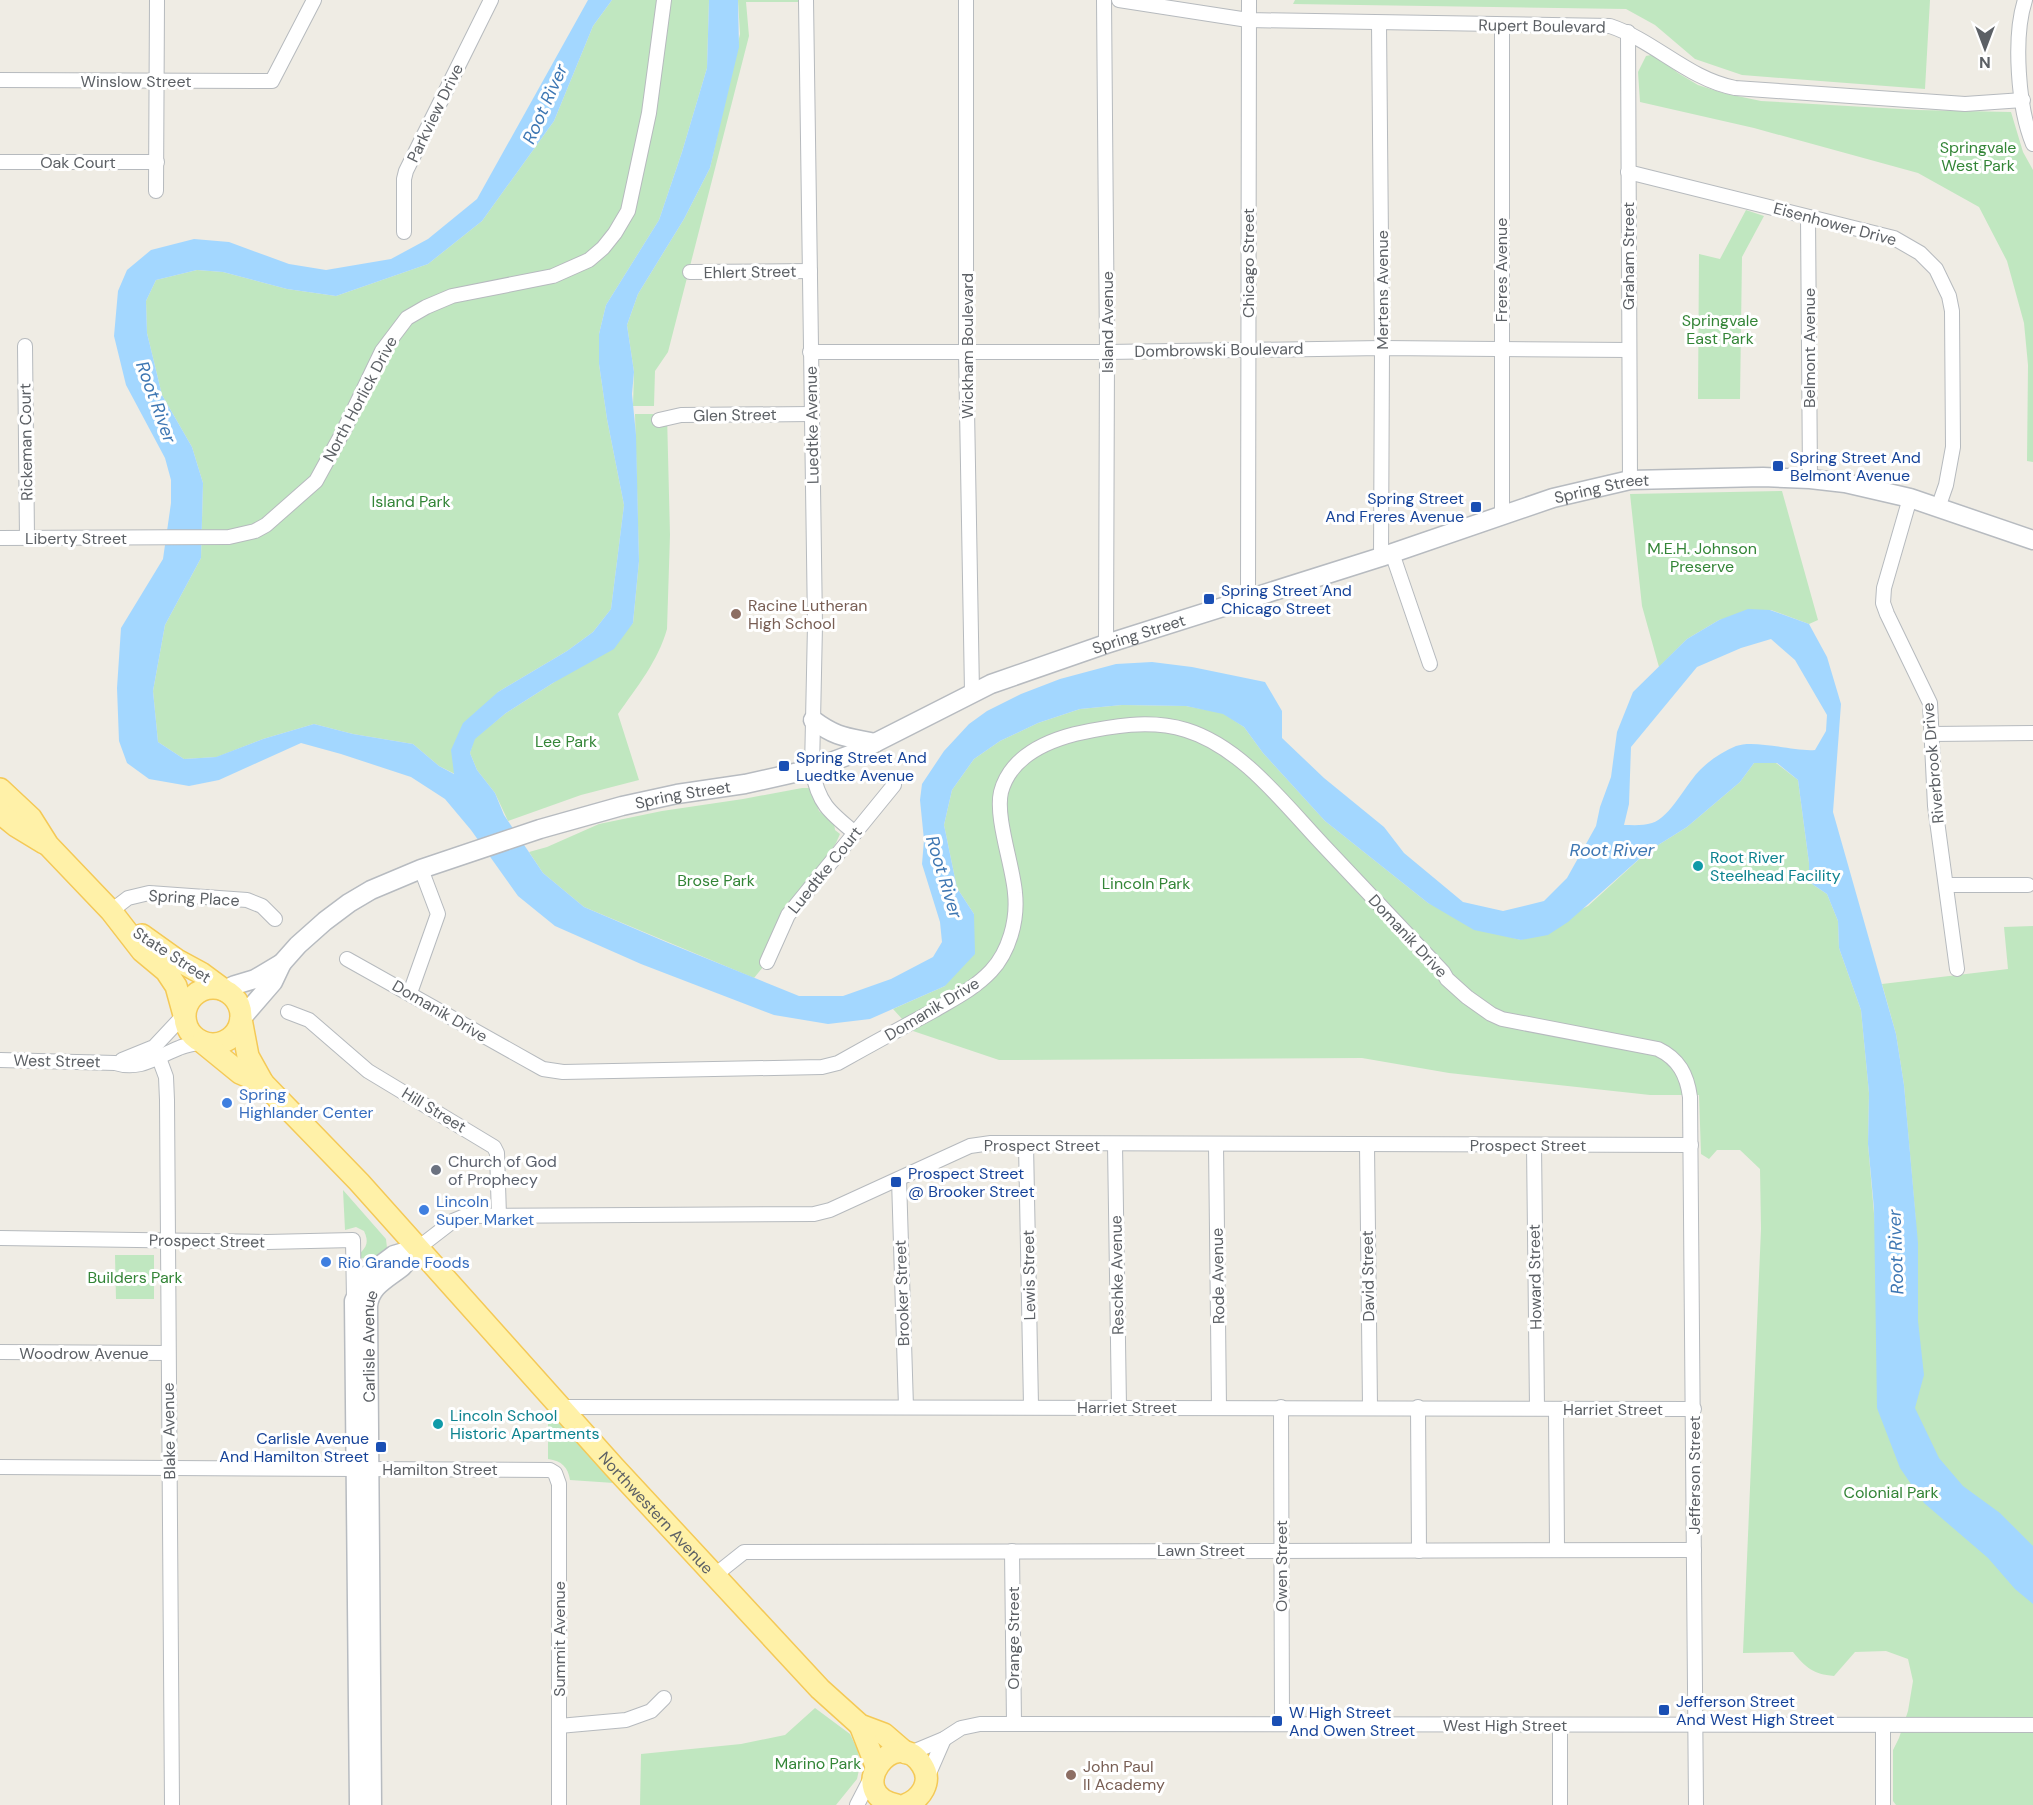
<svg xmlns="http://www.w3.org/2000/svg" width="2033" height="1805" viewBox="0 0 2033 1805" font-family="'DM Sans',sans-serif">
	<style>
		.green { fill: #c0e7c0 }
		.water { fill: #a3d7ff; fill-rule: evenodd }
		.lines { fill: none; stroke-linecap: round; stroke-linejoin: round }
		.street-casing { stroke: #b6babe; stroke-width: 16 }
		.secondary-casing { stroke: #b7bbc0; stroke-width: 21 }
		.primary-casing { stroke: #f4c957; stroke-width: 24 }
		.street { stroke: #fff; stroke-width: 14 }
		.secondary { stroke: #fff; stroke-width: 18 }
		.primary { stroke: #fff1a8; stroke-width: 21 }
		.transit-dot { fill: #1a4fb4; stroke: #fff; stroke-width: 2 }
		.education-dot { fill: #8d6e63; stroke: #fff; stroke-width: 2 }
		.culture-dot { fill: #0f9aa8; stroke: #fff; stroke-width: 2 }
		.shop-dot { fill: #3f7fe0; stroke: #fff; stroke-width: 2 }
		.worship-dot { fill: #6b7280; stroke: #fff; stroke-width: 2 }
		.labels { text-anchor: middle; dominant-baseline: central; stroke-width: 6; stroke-linejoin: round; paint-order: stroke }
		.street-label { font-size: 16px; fill: #5c6065; stroke: #fff }
		.park-label { font-size: 16px; fill: #338537; stroke: #fff }
		.transit-label { font-size: 16px; fill: #164399; stroke: #fff; text-anchor: start }
		.education-label { font-size: 16px; fill: #785e54; stroke: #fff; text-anchor: start }
		.culture-label { font-size: 16px; fill: #0d838f; stroke: #fff; text-anchor: start }
		.shop-label { font-size: 16px; fill: #366cbe; stroke: #fff; text-anchor: start }
		.worship-label { font-size: 16px; fill: #5b616d; stroke: #fff; text-anchor: start }
		.water-label { font-size: 18px; font-style: italic; fill: #3e77b3; stroke: #fff }
	</style>
	<rect width="100%" height="100%" fill="#efece4"/>
	<g class="green">
		<path d="M612 0H709L707 68 682 152 659 220 606 305 599 334V364L607 419 624 505 611 609 593 632 567 651 498 692 455 774 439 766 413 744 353 734 314 724 263 739 217 757 184 759 158 742 153 691 165 625 201 558 203 483 192 447 162 395 147 333 146 301 156 280 197 270 223 272 287 289 336 296 428 264 482 221 554 121 593 26Z"/>
		<path d="M738 0H801V2H746L749 36 668 352 655 371 654 406H633L634 372 627 325 638 294 684 219 710 168 740 34Z"/>
		<path d="M1295 0H1930L1925 89 1742 75 1695 59 1655 25 1626 9 1293 4Z"/>
		<path d="M1651 55 1659 58 1678 73 1698 85 1723 93 1761 101 1918 110 2011 112 2023 152 2033 170V462L2027 461 2028 365 2024 323 2007 261 1979 207 1918 173 1754 128 1640 102 1638 72 1646 56Z"/>
		<path d="M1746 210 1764 216 1742 257 1740 399H1698L1699 254 1720 259Z"/>
		<path d="M635 414H667L670 535 667 629C658 661 637 687 618 714L639 780 581 795 508 821 495 793 477 770 470 753 474 739 506 713 553 683 633 623 639 561Z"/>
		<path d="M1782 491 1818 620 1809 624 1771 610 1719 620 1687 639 1659 667 1642 606 1630 494Z"/>
		<path d="M1122 705 1186 706 1223 713 1244 727 1263 753 1325 821 1428 903 1498 934 1521 940 1588 906 1647 852 1687 827 1740 782 1754 763H1776L1798 780 1809 863V882L1827 894 1838 921 1839 948 1861 1010 1869 1093 1868 1144 1875 1225 1916 1223 1904 1085 1896 1034 1882 984 2008 969 2004 927 2033 926V1805H1896L1893 1801V1750L1899 1738 1908 1711 1913 1681 1908 1659 1886 1651 1855 1652 1834 1676C1813 1674 1806 1668 1793 1652L1743 1653 1761 1229 1760 1169 1740 1150H1717L1709 1159 1701 1154 1699 1095H1650L1449 1073 1362 1058 999 1060 913 1031 893 1009 945 986 974 914 957 888 944 825 952 790 974 759 1000 741 1038 723 1080 709Z"/>
		<path d="M802 788H809L813 794 819 811 834 823 835 830 840 834 836 843 788 915 767 962 754 978 584 907 543 873 529 852 547 847 599 824 662 811 743 799Z"/>
		<path d="M343 1190 386 1239 387 1248 374 1259 359 1258V1254C367 1247 369 1242 364 1231L356 1227 345 1230Z"/>
		<path d="M115 1255H154V1299H116Z"/>
		<path d="M548 1409 614 1483 570 1480C568 1467 562 1461 548 1459Z"/>
		<path d="M815 1708 850 1734 858 1751 860 1765 857 1779 836 1805H640L641 1754 741 1744 785 1735Z"/>
	</g>
	<path class="water" d="M588 0H612L593 26 554 121 482 221 428 264 336 296 287 289 223 272 197 270 156 280 146 301 147 333 162 395 192 447 203 483 201 558 165 625 153 691 158 742 184 759 216 757 263 739 314 724 353 734 413 744 439 766 454 774 451 750 463 723 498 692 567 651 593 632 611 609 624 505 607 419 599 364V334L606 305 659 220 682 152 707 68 709 0H738L739 47 710 168 684 219 638 294 627 325 634 372 632 394 636 435 639 561 633 623 614 649 553 683 506 713 475 739 470 753 477 770 495 793 504 815 543 873 584 907 666 942 799 996H843L891 979 933 957 942 942 940 922 922 864 924 840 920 800 922 784 944 751 969 724 987 711 1021 694 1060 679 1116 664 1152 662 1192 667 1265 682 1282 711V738L1324 778 1384 827 1404 853 1463 902 1503 911 1544 901 1567 878 1596 826 1600 807 1611 777 1617 732 1633 692 1687 639 1719 620 1748 609 1770 610 1809 624 1827 657 1841 704 1833 812 1896 1034 1904 1085 1918 1243V1321L1924 1375 1915 1408 1939 1458 1963 1486 2000 1513 2033 1546V1604L2015 1589 1988 1558 1924 1503 1900 1468 1877 1408 1874 1208 1868 1144 1869 1093 1861 1010 1839 948 1838 921 1827 894 1809 882V863L1798 780 1777 763H1754L1740 782 1687 827 1647 852 1568 922 1548 935 1521 940 1474 930 1428 903 1325 821 1263 753 1244 727 1223 714 1186 706 1122 705 1080 709 1038 723 1000 741 974 759 952 790 944 825 957 888 974 914 975 954 945 986 870 1019 828 1024 774 1015 641 964 555 926 518 896 471 830 445 799 411 777 341 754 301 743 219 780 189 786 149 779 127 763 119 741 117 688 121 628 163 559 171 503V480L165 458 126 385 114 336 118 291 127 270 151 250 194 239 229 242 289 264 326 270 391 259 428 239 477 199ZM1771 639 1795 660 1827 715 1826 731 1815 750C1795 752 1755 739 1736 746 1724 751 1711 759 1701 769 1687 782 1670 818 1652 823 1643 826 1632 825 1624 825L1629 804 1631 747 1697 667 1741 648Z"/>
	<g class="lines">
		<g class="street-casing">
			<g id="street">
				<path d="M806 0 815 625 812 769C818 803 829 812 855 833"/>
				<path d="M966 0V352L972 692"/>
				<path d="M1104 0 1107 352 1106 644"/>
				<path d="M1119 0 1248 20 1610 26C1655 41 1688 79 1735 88L1965 104 2023 100"/>
				<path d="M2025 0C2013 37 2018 108 2033 144"/>
				<path d="M1379 24 1382 348 1381 557"/>
				<path d="M1502 26V515"/>
				<path d="M1628 32 1630 480"/>
				<path d="M0 80 272 81 314 0"/>
				<path d="M0 162H157"/>
				<path d="M1628 172 1894 238 1920 253 1936 269 1949 296 1952 311 1953 447 1946 485 1938 508"/>
				<path d="M156 191 157 0"/>
				<path d="M1808 217 1810 479"/>
				<path d="M404 232V179L406 171 491 0"/>
				<path d="M690 272 810 271"/>
				<path d="M25 346 27 538"/>
				<path d="M810 352H1107L1382 348 1629 350"/>
				<path d="M659 420 681 415 812 414"/>
				<path d="M1910 498 1884 588 1883 603 1887 614 1930 703 1935 806 1957 969"/>
				<path d="M0 538 229 537 255 531 266 525 316 481 344 430 382 351 407 318 426 307 452 296 553 276 589 260 603 248 615 233 628 211 649 113 664 0"/>
				<path d="M1392 553 1430 664"/>
				<path d="M1248 599 1249 0"/>
				<path d="M1931 734 2033 733"/>
				<path d="M1946 885H2028"/>
				<path d="M111 911 128 898 149 893 247 900 262 906 275 919"/>
				<path d="M347 959 543 1069 563 1072 822 1067 838 1063C870 1045 901 1028 933 1011 953 999 974 989 991 971 1009 952 1018 920 1015 893 1013 866 995 817 1001 792 1010 758 1044 742 1075 734 1111 726 1150 719 1186 730 1242 747 1285 805 1324 846 1364 888 1403 930 1443 972L1447 979 1467 997 1491 1014 1502 1019 1658 1049C1679 1059 1687 1075 1690 1097L1696 1805"/>
				<path d="M767 962 788 915 894 785"/>
				<path d="M410 993 438 914 421 869"/>
				<path d="M288 1012 309 1020 368 1071 494 1147 497 1153 499 1216"/>
				<path d="M159 1058 166 1077 167 1100 172 1805"/>
				<path d="M0 1060 115 1063C140 1071 156 1057 179 1048 186 1045 194 1044 202 1042"/>
				<path d="M122 1060 154 1047 184 1015"/>
				<path d="M1026 1144 1031 1406"/>
				<path d="M1115 1144 1119 1407"/>
				<path d="M1216 1144 1219 1407"/>
				<path d="M1367 1145 1370 1407"/>
				<path d="M1534 1145 1537 1408"/>
				<path d="M899 1179 906 1407"/>
				<path d="M0 1238 267 1242 353 1240 354 1299"/>
				<path d="M418 1248 453 1221 465 1216 814 1214 830 1210 970 1146 991 1143 1691 1145"/>
				<path d="M0 1352 168 1353"/>
				<path d="M560 1407 1694 1409"/>
				<path d="M1281 1407 1282 1724"/>
				<path d="M1418 1407 1419 1551"/>
				<path d="M1556 1409 1557 1549"/>
				<path d="M0 1467 550 1470 555 1473 559 1484V1805"/>
				<path d="M1012 1551 1014 1724"/>
				<path d="M715 1575 744 1552 1694 1550"/>
				<path d="M559 1726 626 1720 651 1711 664 1698"/>
				<path d="M1883 1726V1805"/>
				<path d="M908 1754 944 1739 961 1728 980 1724 2033 1725"/>
				<path d="M927 1778 944 1739"/>
				<path d="M857 1805 872 1776"/>
				<path d="M1560 1805V1725"/>
			</g>
		</g>
		<g class="secondary-casing">
			<g id="secondary">
				<path d="M813 720C837 738 847 737 875 743"/>
				<path id="s1" d="M224 990 235 985 255 979 282 963 298 945 325 921 349 903 371 890 421 869 540 829 622 806 677 794 745 784 812 769 855 753 991 684 1106 644 1381 557 1553 498 1630 480 1763 477 1810 479 1845 483 1910 498 2033 540"/>
				<path d="M241 1019 273 982 282 963"/>
				<path d="M359 1805 354 1301 366 1276 394 1255 418 1248"/>
				<path id="s2" d="M372 1805 368 1306C370 1286 387 1279 402 1267 408 1261 412 1254 418 1248"/>
			</g>
		</g>
		<g class="primary-casing">
			<g id="primary">
				<path d="M0 789 31 818 48 845 111 911 142 951 166 971 176 986 184 1015"/>
				<path d="M0 813 16 826 44 843"/>
				<path d="M142 935 177 960 201 973 224 990"/>
				<circle cx="213" cy="1016" r="28"/>
				<path id="s3" d="M241 1019 248 1056 263 1083 359 1182 614 1467 820 1689 860 1725 884 1734 906 1753"/>
				<path d="M202 1042 240 1073 263 1083"/>
				<path d="M860 1725 876 1766"/>
				<path d="M897 1805C842 1794 895 1722 922 1765 933 1782 921 1799 905 1805"/>
			</g>
		</g>
		<use href="#street" class="street"/>
		<use href="#secondary" class="secondary"/>
		<use href="#primary" class="primary"/>
	</g>
	<g class="transit-dot">
		<rect x="1772" y="460" width="12" height="12" rx="3"/>
		<rect x="1470" y="501" width="12" height="12" rx="3"/>
		<rect x="1203" y="593" width="12" height="12" rx="3"/>
		<rect x="778" y="760" width="12" height="12" rx="3"/>
		<rect x="890" y="1176" width="12" height="12" rx="3"/>
		<rect x="375" y="1441" width="12" height="12" rx="3"/>
		<rect x="1658" y="1704" width="12" height="12" rx="3"/>
		<rect x="1271" y="1715" width="12" height="12" rx="3"/>
	</g>
	<g class="education-dot">
		<circle cx="736" cy="614" r="6"/>
		<circle cx="1071" cy="1775" r="6"/>
	</g>
	<g class="culture-dot">
		<circle cx="1698" cy="866" r="6"/>
		<circle cx="438" cy="1424" r="6"/>
	</g>
	<g class="shop-dot">
		<circle cx="227" cy="1103" r="6"/>
		<circle cx="424" cy="1210" r="6"/>
		<circle cx="326" cy="1262" r="6"/>
	</g>
	<circle class="worship-dot" cx="436" cy="1170" r="6"/>
	<g class="labels">
		<g class="street-label">
			<text transform="translate(1542 26) rotate(1)">Rupert Boulevard</text>
			<text x="136" y="81">Winslow Street</text>
			<text transform="translate(435 113) rotate(-64)">Parkview Drive</text>
			<text x="78" y="162">Oak Court</text>
			<text transform="translate(1835 224) rotate(15)">Eisenhower Drive</text>
			<text transform="translate(1628 256) rotate(-90)">Graham Street</text>
			<text transform="translate(1248 263) rotate(-90)">Chicago Street</text>
			<text transform="translate(1501 270) rotate(-90)">Freres Avenue</text>
			<text transform="translate(750 272) rotate(-1)">Ehlert Street</text>
			<text transform="translate(1382 290) rotate(-90)">Mertens Avenue</text>
			<text transform="translate(1107 322) rotate(-90)">Island Avenue</text>
			<text transform="translate(967 346) rotate(-90)">Wickham Boulevard</text>
			<text transform="translate(1809 348) rotate(-90)">Belmont Avenue</text>
			<text transform="translate(1219 350) rotate(-1)">Dombrowski Boulevard</text>
			<text transform="translate(360 399) rotate(-62)">North Horlick Drive</text>
			<text transform="translate(735 415) rotate(-1)">Glen Street</text>
			<text transform="translate(812 425) rotate(-91)">Luedtke Avenue</text>
			<text transform="translate(26 442) rotate(-91)">Rickeman Court</text>
			<text stroke="none"><textPath href="#s1" startOffset="1479">Spring Street</textPath></text>
			<text x="76" y="538">Liberty Street</text>
			<text stroke="none"><textPath href="#s1" startOffset="993">Spring Street</textPath></text>
			<text transform="translate(1933 763) rotate(-95)">Riverbrook Drive</text>
			<text stroke="none"><textPath href="#s1" startOffset="507">Spring Street</textPath></text>
			<text transform="translate(825 870) rotate(-51)">Luedtke Court</text>
			<text transform="translate(194 898) rotate(3)">Spring Place</text>
			<text transform="translate(1408 936) rotate(47)">Domanik Drive</text>
			<text transform="translate(172 955) rotate(33)">State Street</text>
			<text transform="translate(932 1009) rotate(-31)">Domanik Drive</text>
			<text transform="translate(440 1011) rotate(30)">Domanik Drive</text>
			<text transform="translate(57 1061) rotate(1)">West Street</text>
			<text transform="translate(434 1110) rotate(31)">Hill Street</text>
			<text x="1042" y="1145">Prospect Street</text>
			<text x="1528" y="1145">Prospect Street</text>
			<text transform="translate(207 1241) rotate(1)">Prospect Street</text>
			<text transform="translate(1029 1275) rotate(-91)">Lewis Street</text>
			<text transform="translate(1117 1275) rotate(-91)">Reschke Avenue</text>
			<text transform="translate(1218 1276) rotate(-91)">Rode Avenue</text>
			<text transform="translate(1368 1276) rotate(-91)">David Street</text>
			<text transform="translate(1535 1277) rotate(-91)">Howard Street</text>
			<text transform="translate(902 1293) rotate(-92)">Brooker Street</text>
			<text stroke="none"><textPath href="#s2" startOffset="459">Carlisle Avenue</textPath></text>
			<text x="84" y="1353">Woodrow Avenue</text>
			<text x="1127" y="1407">Harriet Street</text>
			<text x="1613" y="1409">Harriet Street</text>
			<text transform="translate(169 1431) rotate(-91)">Blake Avenue</text>
			<text x="440" y="1469">Hamilton Street</text>
			<text transform="translate(1694 1475) rotate(-90)">Jefferson Street</text>
			<text stroke="none"><textPath href="#s3" startOffset="651">Northwestern Avenue</textPath></text>
			<text x="1201" y="1550">Lawn Street</text>
			<text transform="translate(1281 1566) rotate(-90)">Owen Street</text>
			<text transform="translate(1013 1638) rotate(-90)">Orange Street</text>
			<text transform="translate(559 1639) rotate(-90)">Summit Avenue</text>
			<text x="1505" y="1725">West High Street</text>
		</g>
		<g class="park-label">
			<text x="1978" y="147">Springvale<tspan x="1978" dy="18">West Park</tspan></text>
			<text x="1720" y="320">Springvale<tspan x="1720" dy="18">East Park</tspan></text>
			<text x="411" y="501">Island Park</text>
			<text x="1702" y="548">M.E.H. Johnson<tspan x="1702" dy="18">Preserve</tspan></text>
			<text x="566" y="741">Lee Park</text>
			<text x="716" y="880">Brose Park</text>
			<text x="1146" y="883">Lincoln Park</text>
			<text x="135" y="1277">Builders Park</text>
			<text x="1891" y="1492">Colonial Park</text>
			<text x="818" y="1763">Marino Park</text>
		</g>
		<g class="transit-label">
			<text x="1790" y="457">Spring Street And<tspan x="1790" dy="18">Belmont Avenue</tspan></text>
			<text x="1464" y="498" text-anchor="end">Spring Street<tspan x="1464" dy="18">And Freres Avenue</tspan></text>
			<text x="1221" y="590">Spring Street And<tspan x="1221" dy="18">Chicago Street</tspan></text>
			<text x="796" y="757">Spring Street And<tspan x="796" dy="18">Luedtke Avenue</tspan></text>
			<text x="908" y="1173">Prospect Street<tspan x="908" dy="18">@ Brooker Street</tspan></text>
			<text x="369" y="1438" text-anchor="end">Carlisle Avenue<tspan x="369" dy="18">And Hamilton Street</tspan></text>
			<text x="1676" y="1701">Jefferson Street<tspan x="1676" dy="18">And West High Street</tspan></text>
			<text x="1289" y="1712">W High Street<tspan x="1289" dy="18">And Owen Street</tspan></text>
		</g>
		<g class="education-label">
			<text x="748" y="605">Racine Lutheran<tspan x="748" dy="18">High School</tspan></text>
			<text x="1083" y="1766">John Paul<tspan x="1083" dy="18">II Academy</tspan></text>
		</g>
		<g class="culture-label">
			<text x="1710" y="857">Root River<tspan x="1710" dy="18">Steelhead Facility</tspan></text>
			<text x="450" y="1415">Lincoln School<tspan x="450" dy="18">Historic Apartments</tspan></text>
		</g>
		<g class="shop-label">
			<text x="239" y="1094">Spring<tspan x="239" dy="18">Highlander Center</tspan></text>
			<text x="436" y="1201">Lincoln<tspan x="436" dy="18">Super Market</tspan></text>
			<text x="338" y="1262">Rio Grande Foods</text>
		</g>
		<g class="worship-label">
			<text x="448" y="1161">Church of God<tspan x="448" dy="18">of Prophecy</tspan></text>
		</g>
		<g class="water-label">
			<text transform="translate(545 104) rotate(-66)">Root River</text>
			<text transform="translate(156 402) rotate(70)">Root River</text>
			<text x="1612" y="850">Root River</text>
			<text transform="translate(944 877) rotate(73)">Root River</text>
			<text transform="translate(1896 1252) rotate(-92)">Root River</text>
		</g>
	</g>
	<g transform="translate(1985 48) rotate(180)" stroke="#ffffff" stroke-width="4.5" paint-order="stroke">
	<path d="M0-4.5L10 22L0 15L-10 22Z" fill="#5c6065"/>
	<text y="-9" font-size="16" font-weight="bold" text-anchor="middle" fill="#5c6065">N</text>
	</g>
</svg>
